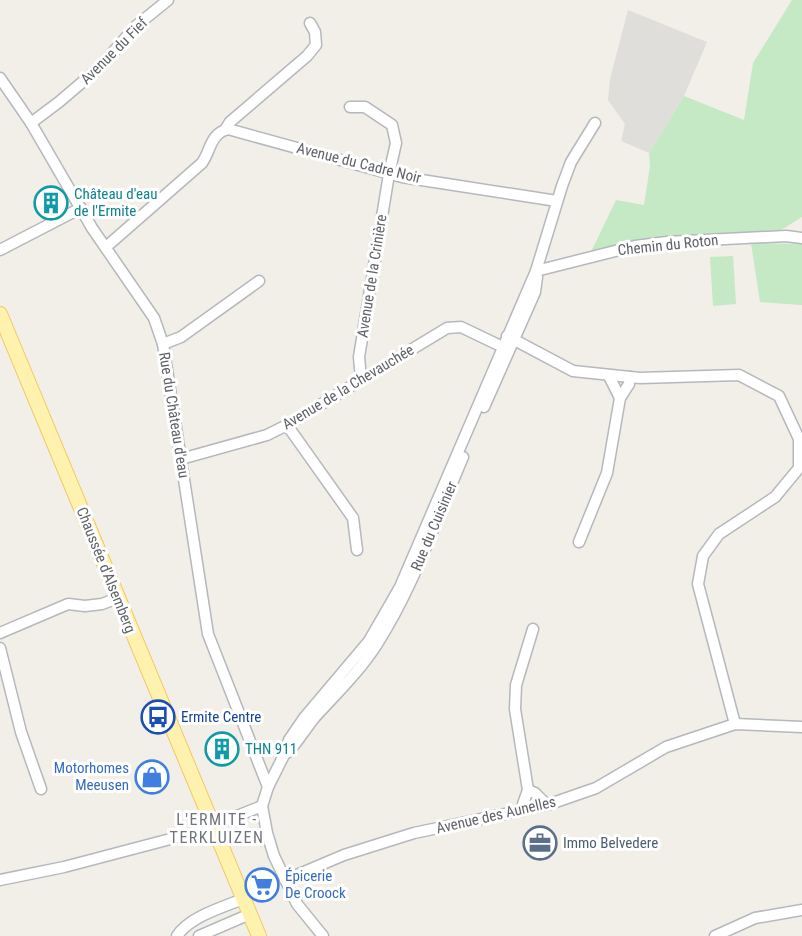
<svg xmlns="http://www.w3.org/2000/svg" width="802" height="936" viewBox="0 0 802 936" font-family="'Roboto Condensed',sans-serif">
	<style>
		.industrial { fill: #e0deda }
		.green { fill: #c5e8c5 }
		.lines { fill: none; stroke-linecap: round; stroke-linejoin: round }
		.minor-casing { stroke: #b5b8bc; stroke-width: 13 }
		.major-casing { stroke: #f2c960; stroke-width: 16 }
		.minor { stroke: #fff; stroke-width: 10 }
		.major { stroke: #fff2af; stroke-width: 14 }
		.labels { text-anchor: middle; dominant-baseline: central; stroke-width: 6; stroke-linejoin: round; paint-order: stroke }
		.street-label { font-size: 15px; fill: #5f6368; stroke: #fff }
		.culture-label { font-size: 15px; fill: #0d838f; stroke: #fff; text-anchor: start }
		.transit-label { font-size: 15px; fill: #164399; stroke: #fff; text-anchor: start }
		.shop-label { font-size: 15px; fill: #366cbe; stroke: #fff; text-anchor: end }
		.service-label { font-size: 15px; fill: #4e5e75; stroke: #fff; text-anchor: start }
		.neighbourhood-label { font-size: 16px; letter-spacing: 1.5px; fill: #70757a; stroke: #fff }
	</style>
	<rect width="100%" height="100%" fill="#f1efe8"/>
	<path class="industrial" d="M628 10 707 42 684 96 649 153 621 141 625 124 608 100 610 79Z"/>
	<g class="green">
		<path d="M792 0H802V217L781 230 591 252 616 200 644 205 650 166 649 153 684 96 744 120 753 63Z"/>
		<path d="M751 243 802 244V305L760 302Z"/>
		<path d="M733 256 736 304 713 306 710 257Z"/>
	</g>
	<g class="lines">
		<g class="minor-casing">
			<g id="minor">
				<path d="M0 78 31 123 92 228 154 318 163 344 208 634 268 787"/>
				<path d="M350 107H365L392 125 396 143 389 174 359 357 361 379"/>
				<path d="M31 123 59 102 100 67 136 26 168 0"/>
				<path d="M225 130 230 122 307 56 316 45 315 32 310 23"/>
				<path d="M106 247 202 163C211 150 210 134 228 129L402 177 557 201"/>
				<path d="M0 250 81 208"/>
				<path d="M536 271 635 246 667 242 786 236 802 238"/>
				<path d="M507 336 573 371 640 378 739 375 779 396 799 439V468L775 497 719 534 703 556 698 584 735 724"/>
				<path d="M163 344 181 337 259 281"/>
				<path d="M609 376 620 398"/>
				<path d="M484 407 535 292 537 277"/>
				<path d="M287 425 353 518 357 550"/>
				<path d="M181 459 267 435 287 425 447 328 461 327 507 349"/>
				<path d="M579 542 607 473 620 398 629 384 630 377"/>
				<path d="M0 633 68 604 85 606 102 604 118 598"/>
				<path d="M0 648 21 732 41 789"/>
				<path d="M287 753C298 742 305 729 315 717 336 694 360 671 377 644 414 586 436 520 463 457"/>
				<path d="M528 790 535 793 547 805"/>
				<path d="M522 811 523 804 528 790 515 709 516 685 533 629"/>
				<path d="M0 880 64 867 197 832 262 806"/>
				<path d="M285 880 344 855 414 833 547 805 596 788 666 747 735 724 802 727"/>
				<path d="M177 936C189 917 223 907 243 899"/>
				<path d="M199 936 250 914"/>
				<path d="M323 936 297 904 274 856 267 833 262 806 268 787 284 755 289 740 304 718 369 641 400 587 536 271 562 186 571 162 595 123"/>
				<path d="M715 936 755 918 802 910"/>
			</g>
		</g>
		<g class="major-casing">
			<path id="major" d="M0 314 259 936"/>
		</g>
		<use href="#minor" class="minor"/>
		<use href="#major" class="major"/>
	</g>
	<defs>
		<g id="building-ring" transform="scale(1.725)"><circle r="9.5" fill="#fff" stroke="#0f9aa8" stroke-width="1.5"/><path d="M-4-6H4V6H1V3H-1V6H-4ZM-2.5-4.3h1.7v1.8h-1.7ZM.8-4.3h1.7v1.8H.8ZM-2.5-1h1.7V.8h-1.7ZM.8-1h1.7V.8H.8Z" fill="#0f9aa8"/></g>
		<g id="bus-ring" transform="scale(1.725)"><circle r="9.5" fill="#fff" stroke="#1a4fb4" stroke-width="1.5"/><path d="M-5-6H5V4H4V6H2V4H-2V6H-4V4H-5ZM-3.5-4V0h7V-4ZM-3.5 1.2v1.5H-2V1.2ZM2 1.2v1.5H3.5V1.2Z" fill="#1a4fb4"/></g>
		<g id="shop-ring" transform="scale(1.725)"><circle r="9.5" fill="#fff" stroke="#3f7fe0" stroke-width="1.5"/><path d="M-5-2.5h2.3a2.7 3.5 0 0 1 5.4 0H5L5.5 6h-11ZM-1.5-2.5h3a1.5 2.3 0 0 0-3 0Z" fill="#3f7fe0"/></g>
		<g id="office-ring" transform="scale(1.725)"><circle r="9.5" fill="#fff" stroke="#5c6f8a" stroke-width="1.5"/><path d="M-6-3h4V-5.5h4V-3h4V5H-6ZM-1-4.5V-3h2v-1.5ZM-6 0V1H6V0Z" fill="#5c6f8a"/></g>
		<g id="supermarket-ring" transform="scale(1.725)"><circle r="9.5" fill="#fff" stroke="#3f7fe0" stroke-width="1.5"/><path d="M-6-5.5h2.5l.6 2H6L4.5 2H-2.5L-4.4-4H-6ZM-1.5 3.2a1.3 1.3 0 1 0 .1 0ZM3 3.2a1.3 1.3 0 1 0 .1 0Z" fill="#3f7fe0"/></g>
	</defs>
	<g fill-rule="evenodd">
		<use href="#building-ring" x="51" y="203"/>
		<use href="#bus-ring" x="158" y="717"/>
		<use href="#building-ring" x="222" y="749"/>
		<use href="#shop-ring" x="152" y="777"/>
		<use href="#office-ring" x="540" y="843"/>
		<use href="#supermarket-ring" x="262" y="885"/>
	</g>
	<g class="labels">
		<g class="street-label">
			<text transform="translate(114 51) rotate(-45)">Avenue du Fief</text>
			<text transform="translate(359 163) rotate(14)">Avenue du Cadre Noir</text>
			<text transform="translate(668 245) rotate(-6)">Chemin du Roton</text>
			<text transform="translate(372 276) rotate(-81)">Avenue de la Crinière</text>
			<text transform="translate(348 387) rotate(-31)">Avenue de la Chevauchée</text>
			<text transform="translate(174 415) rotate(81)">Rue du Château d'eau</text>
			<text transform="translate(434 526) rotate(-67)">Rue du Cuisinier</text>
			<text transform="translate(106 570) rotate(68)">Chaussée d'Alsemberg</text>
			<text transform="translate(496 815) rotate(-13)">Avenue des Aunelles</text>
		</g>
		<g class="culture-label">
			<text x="74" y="194">Château d'eau<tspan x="74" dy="17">de l'Ermite</tspan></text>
			<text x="245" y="749">THN 911</text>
		</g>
		<g class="transit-label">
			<text x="181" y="717">Ermite Centre</text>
		</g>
		<g class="shop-label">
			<text x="129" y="768">Motorhomes<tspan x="129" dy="17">Meeusen</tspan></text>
			<text x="285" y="876" text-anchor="start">Épicerie<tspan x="285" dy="17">De Croock</tspan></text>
		</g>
		<g class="service-label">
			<text x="563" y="843">Immo Belvedere</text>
		</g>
		<g class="neighbourhood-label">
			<text x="217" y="819">L'ERMITE -<tspan x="217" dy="18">TERKLUIZEN</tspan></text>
		</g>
	</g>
</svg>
